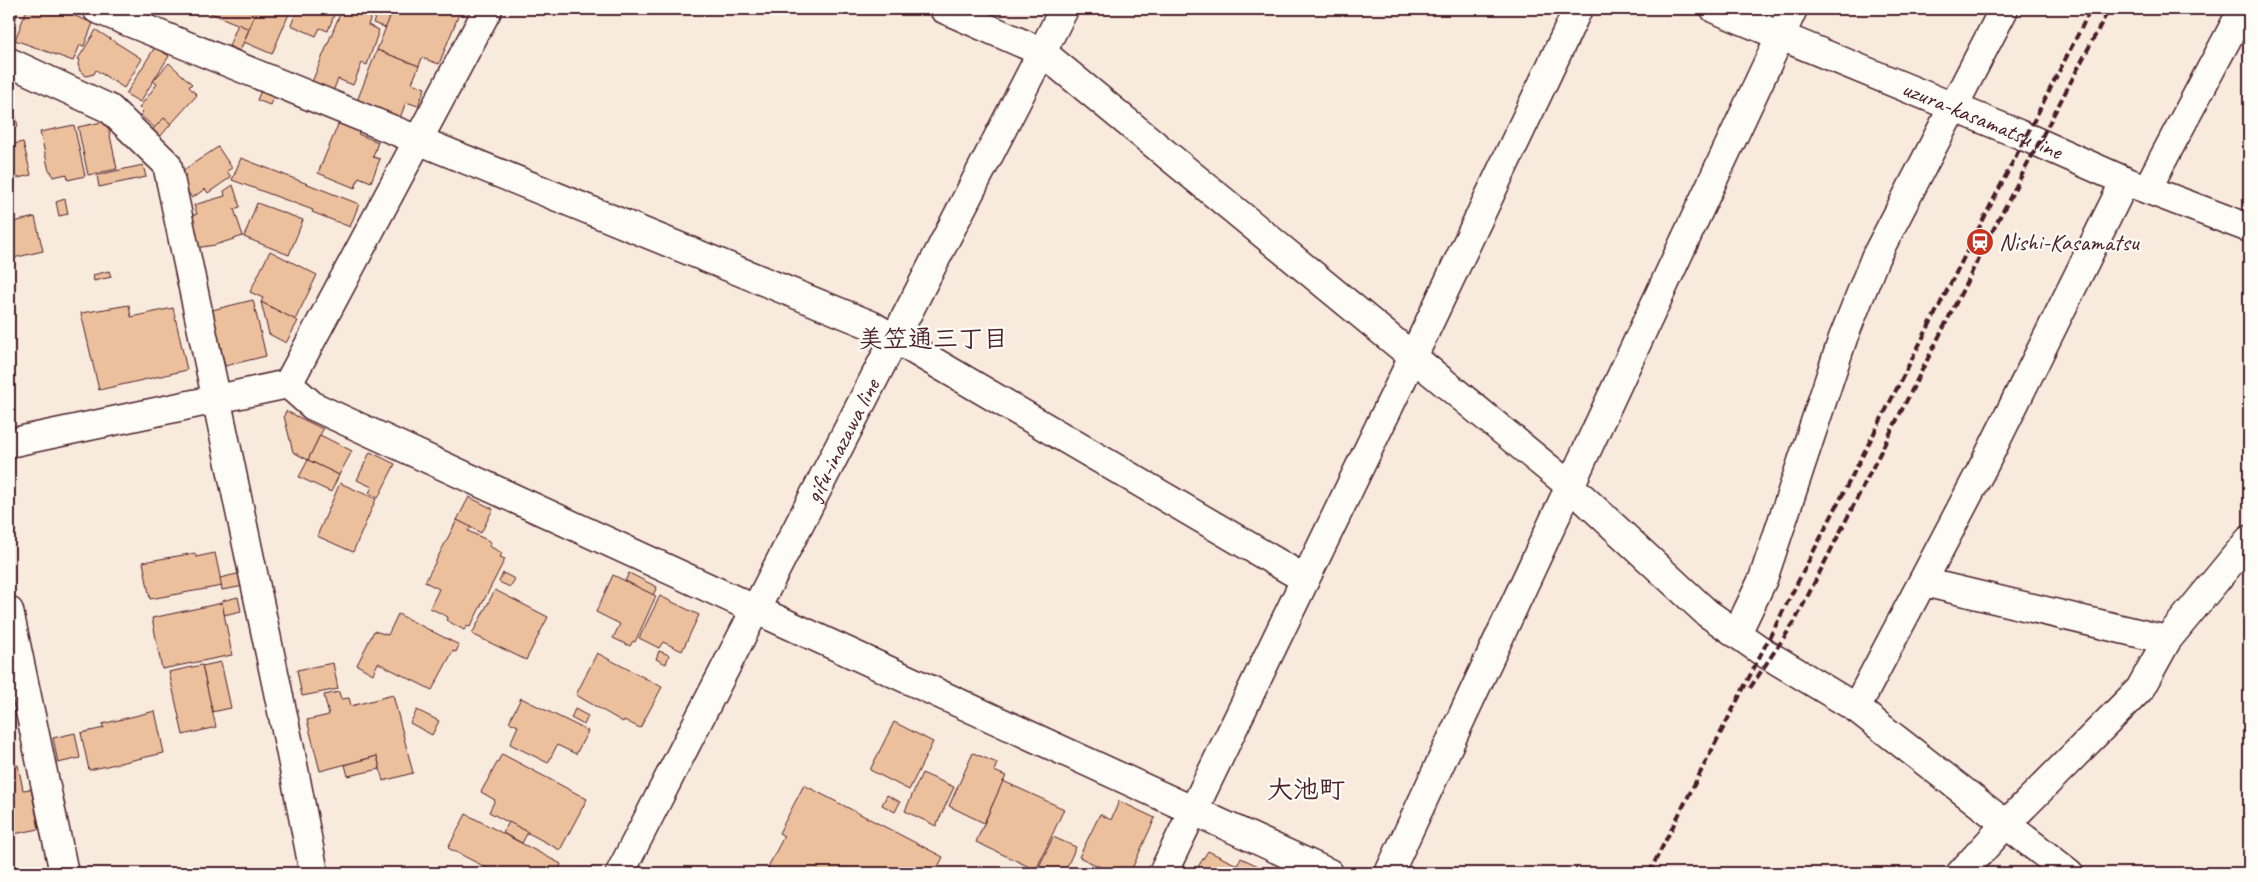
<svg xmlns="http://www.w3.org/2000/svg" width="2258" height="882" viewBox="0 0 2258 882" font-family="Caveat,'Klee One',sans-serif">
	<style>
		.building { fill: #edc09d; stroke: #4a1f2b }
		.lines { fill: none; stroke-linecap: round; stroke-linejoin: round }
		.minor-casing { stroke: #4a1f2b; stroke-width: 31 }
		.major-casing { stroke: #4a1f2b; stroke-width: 31 }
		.minor { stroke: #fdfcf7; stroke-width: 28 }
		.major { stroke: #fdfcf7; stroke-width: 28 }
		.rail { stroke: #4a1f2b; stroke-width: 4; stroke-dasharray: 8 4; stroke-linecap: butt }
		.labels { text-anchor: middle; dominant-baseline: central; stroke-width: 4.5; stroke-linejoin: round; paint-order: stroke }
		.street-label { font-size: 24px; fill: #4a1f2b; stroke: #fdfcf7 }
		.poi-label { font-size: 24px; fill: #4a1f2b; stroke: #fdfcf7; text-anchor: start }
		.neighbourhood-label { font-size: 25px; font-weight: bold; fill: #4a1f2b; stroke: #fdfcf7 }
		.quarter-label { font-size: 26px; font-weight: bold; fill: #4a1f2b; stroke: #fdfcf7 }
	</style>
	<rect width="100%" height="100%" fill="#f8eadc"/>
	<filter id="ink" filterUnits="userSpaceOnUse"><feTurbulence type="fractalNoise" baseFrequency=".02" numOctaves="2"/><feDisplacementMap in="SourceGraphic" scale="10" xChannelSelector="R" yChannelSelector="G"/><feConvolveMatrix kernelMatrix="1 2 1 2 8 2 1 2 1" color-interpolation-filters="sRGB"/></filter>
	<g filter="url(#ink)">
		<g class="building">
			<path d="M9 9H18L10 46 9 45Z"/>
			<path d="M27 9H57L93 23 84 46 80 45 73 61 15 40Z"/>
			<path d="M144 9H157L154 16 143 12Z"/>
			<path d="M180 9H197L195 15Z"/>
			<path d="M201 9H257L249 29Z"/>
			<path d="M257 9H291L272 54 244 42Z"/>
			<path d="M298 9H326L325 12 334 15 328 31 320 28 316 36 291 25Z"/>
			<path d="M342 9H374L368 25 379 30 367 65 362 63 353 85 338 79 333 91 312 82Z"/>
			<path d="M379 9 393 11 386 28 373 23Z"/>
			<path d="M393 9 409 12 410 9H461L439 64 422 58 419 66 377 50Z"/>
			<path d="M238 24 249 29 240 51 229 46Z"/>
			<path d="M96 30 142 59 124 88 96 70 94 74 86 76 80 71 78 64 80 60 78 59Z"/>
			<path d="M155 47 169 56 140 102 126 94Z"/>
			<path d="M377 50 419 66 412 83 425 88 418 106 406 102 400 118 357 101Z"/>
			<path d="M169 63 192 84 189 87 197 95 171 124 164 118 155 128 140 115 143 112 139 108 157 84 153 81Z"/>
			<path d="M262 88 275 93 270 105 257 100Z"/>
			<path d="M12 99 18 127 9 130V100Z"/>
			<path d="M164 118 171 124 159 138 151 131Z"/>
			<path d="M340 120 361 129 358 134 378 142 373 157 380 159 371 182 359 177 355 188 318 173Z"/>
			<path d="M107 121 117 169 88 175 78 127Z"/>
			<path d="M74 125 85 176 68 180 67 174 53 177 51 171H49L40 132Z"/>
			<path d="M23 142 31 175 9 180V145Z"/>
			<path d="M218 147 232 168 227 171 231 177 208 193 205 189 192 198 180 180 186 176 182 171Z"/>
			<path d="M241 158 359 204 350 227 312 212 313 210 232 180Z"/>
			<path d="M143 165 146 177 99 187 97 175Z"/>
			<path d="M233 185 240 207 234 209 243 236 215 245 195 248 190 216 197 214 194 205 225 196 224 191Z"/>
			<path d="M65 199 68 214 59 216 56 202Z"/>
			<path d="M257 203 303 220 289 255 244 237Z"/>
			<path d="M35 217 43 251 9 259V223Z"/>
			<path d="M270 251 317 275 295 320 261 302 263 298 250 292Z"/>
			<path d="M109 271 111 277 94 281 93 275Z"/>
			<path d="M253 300 266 356 225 366 212 310Z"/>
			<path d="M261 302 298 321 286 343 269 334Z"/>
			<path d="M129 305 131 317 173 308 187 370 99 390 81 313Z"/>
			<path d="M286 411 323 429 308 460 293 452 284 416Z"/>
			<path d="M320 435 352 451 339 475 308 460Z"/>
			<path d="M370 452 395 464 378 498 369 493 372 487 357 480Z"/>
			<path d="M308 460 339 475 331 492 299 477Z"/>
			<path d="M340 483 376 499 353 552 317 536Z"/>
			<path d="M469 497 493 509 481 533 457 520Z"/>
			<path d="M457 520 471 527 468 531 491 542 489 546 502 553 500 557 505 559 470 627 467 626 464 630 446 620 448 617 430 608 439 589 425 582Z"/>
			<path d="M195 553 196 557 215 553 222 586 150 599 143 562Z"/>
			<path d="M241 573 244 586 222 590 220 578Z"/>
			<path d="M503 573 515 579 510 587 499 582Z"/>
			<path d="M629 573 657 587 653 595 625 581Z"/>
			<path d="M613 575 656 596 635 642 633 641 630 646 613 638 620 624 596 612Z"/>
			<path d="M495 590 548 617 526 660 472 634Z"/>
			<path d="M660 596 699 615 682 651 663 642 659 648 639 638Z"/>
			<path d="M238 597 241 611 224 615 222 601Z"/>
			<path d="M222 603 232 655 162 669 152 618Z"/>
			<path d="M398 614 459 645 456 652 453 651 432 690 378 663 373 674 357 665 374 631 388 635Z"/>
			<path d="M659 651 669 655 666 664 656 659Z"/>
			<path d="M597 653 662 687 640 728 624 720 623 722 576 695Z"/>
			<path d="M221 662 231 708 212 712 202 666Z"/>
			<path d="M333 663 338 689 302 696 297 670Z"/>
			<path d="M202 665 216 727 183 735 169 672Z"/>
			<path d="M339 692 341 699 349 698 351 706 393 695 413 773 383 781 377 756 320 771 307 720 329 715 324 695Z"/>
			<path d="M521 698 588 731 576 754 557 745 548 763 510 744 518 726 509 722Z"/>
			<path d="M575 709 588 716 584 725 571 718Z"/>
			<path d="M417 710 439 721 432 735 410 723Z"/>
			<path d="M155 711 164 753 89 770 81 733 104 728 102 724Z"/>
			<path d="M894 722 933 742 909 790 870 770Z"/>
			<path d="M75 733 80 758 58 763 53 738Z"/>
			<path d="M973 753 997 763 994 771 1006 776 984 823 949 806Z"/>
			<path d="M502 754 587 799 560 850 489 812 495 800 481 792Z"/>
			<path d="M377 756 380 769 348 776 345 765Z"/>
			<path d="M18 765 23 790 31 789 39 829 9 835V767Z"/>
			<path d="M922 773 954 787 936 826 905 811Z"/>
			<path d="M1003 781 1064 809 1036 870 976 842Z"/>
			<path d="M804 785 943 857 935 873H765L784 836 779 833Z"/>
			<path d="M887 795 900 802 895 812 882 805Z"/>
			<path d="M1119 801 1155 818 1130 873H1113L1079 857 1100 814 1111 820Z"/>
			<path d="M466 814 561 864 557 873H497L448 848Z"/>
			<path d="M509 822 528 832 522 843 503 833Z"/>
			<path d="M1053 837 1076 847 1064 873H1036Z"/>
			<path d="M1208 851 1237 865 1233 873H1194Z"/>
			<path d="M1241 858 1258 866 1257 869 1266 873H1233Z"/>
		</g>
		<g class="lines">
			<g class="minor-casing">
				<g id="minor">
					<path d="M97 9 871 325 1305 579"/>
					<path d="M944 9 1042 52 1570 486 1707 613 1763 652 1856 708 2069 873"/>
					<path d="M9 62 110 109 167 164 290 749 314 873"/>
					<path d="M2147 189 2243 9"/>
					<path d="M288 384 313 406 1329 873"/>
					<path d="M9 443 288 384 488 9"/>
					<path d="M1923 582 2167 640 2249 540"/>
					<path d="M9 611 64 873"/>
					<path d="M1737 633 1763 579 1843 338 1875 258 2004 9"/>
					<path d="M1856 708 1985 463 2125 181"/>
					<path d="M1163 873 1412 359 1578 9"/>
					<path d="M1389 873 1793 9"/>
					<path d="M1961 873 2005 825 2140 689 2167 640"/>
				</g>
			</g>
			<g class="major-casing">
				<g id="major">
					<path id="s1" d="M1715 9 2026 137 2125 181 2249 228"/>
					<path id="s2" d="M620 873 1064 9"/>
				</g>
			</g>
			<use href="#minor" class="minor"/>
			<use href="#major" class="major"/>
			<g class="rail">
				<path d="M1750 688 1795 621 1993 230 2109 9"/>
				<path d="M1649 873 2091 9"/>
			</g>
		</g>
	</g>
	<defs>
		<g id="station-disc" transform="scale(1.4375)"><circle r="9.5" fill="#c8321e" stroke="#fdfcf7"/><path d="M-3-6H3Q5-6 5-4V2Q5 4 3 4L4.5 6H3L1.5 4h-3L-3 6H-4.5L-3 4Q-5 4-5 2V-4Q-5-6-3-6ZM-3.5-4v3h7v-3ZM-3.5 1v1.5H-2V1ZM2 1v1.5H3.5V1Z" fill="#fff"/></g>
	</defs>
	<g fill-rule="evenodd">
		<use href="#station-disc" x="1980" y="242"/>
	</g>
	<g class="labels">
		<g class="street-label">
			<text stroke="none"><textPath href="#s1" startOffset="289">uzura-kasamatsu line</textPath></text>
			<text stroke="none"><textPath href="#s2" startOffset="486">gifu-inazawa line</textPath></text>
		</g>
		<g class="poi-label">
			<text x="1999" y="242">Nishi-Kasamatsu</text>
		</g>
		<g class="neighbourhood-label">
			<text x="933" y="339">美笠通三丁目</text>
		</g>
		<g class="quarter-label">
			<text x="1306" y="789">大池町</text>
		</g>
	</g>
	<rect width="2258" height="882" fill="none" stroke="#fdfcf7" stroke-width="30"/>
	<rect x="15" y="15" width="2228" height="852" fill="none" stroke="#4a1f2b" stroke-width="2" filter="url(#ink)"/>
</svg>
